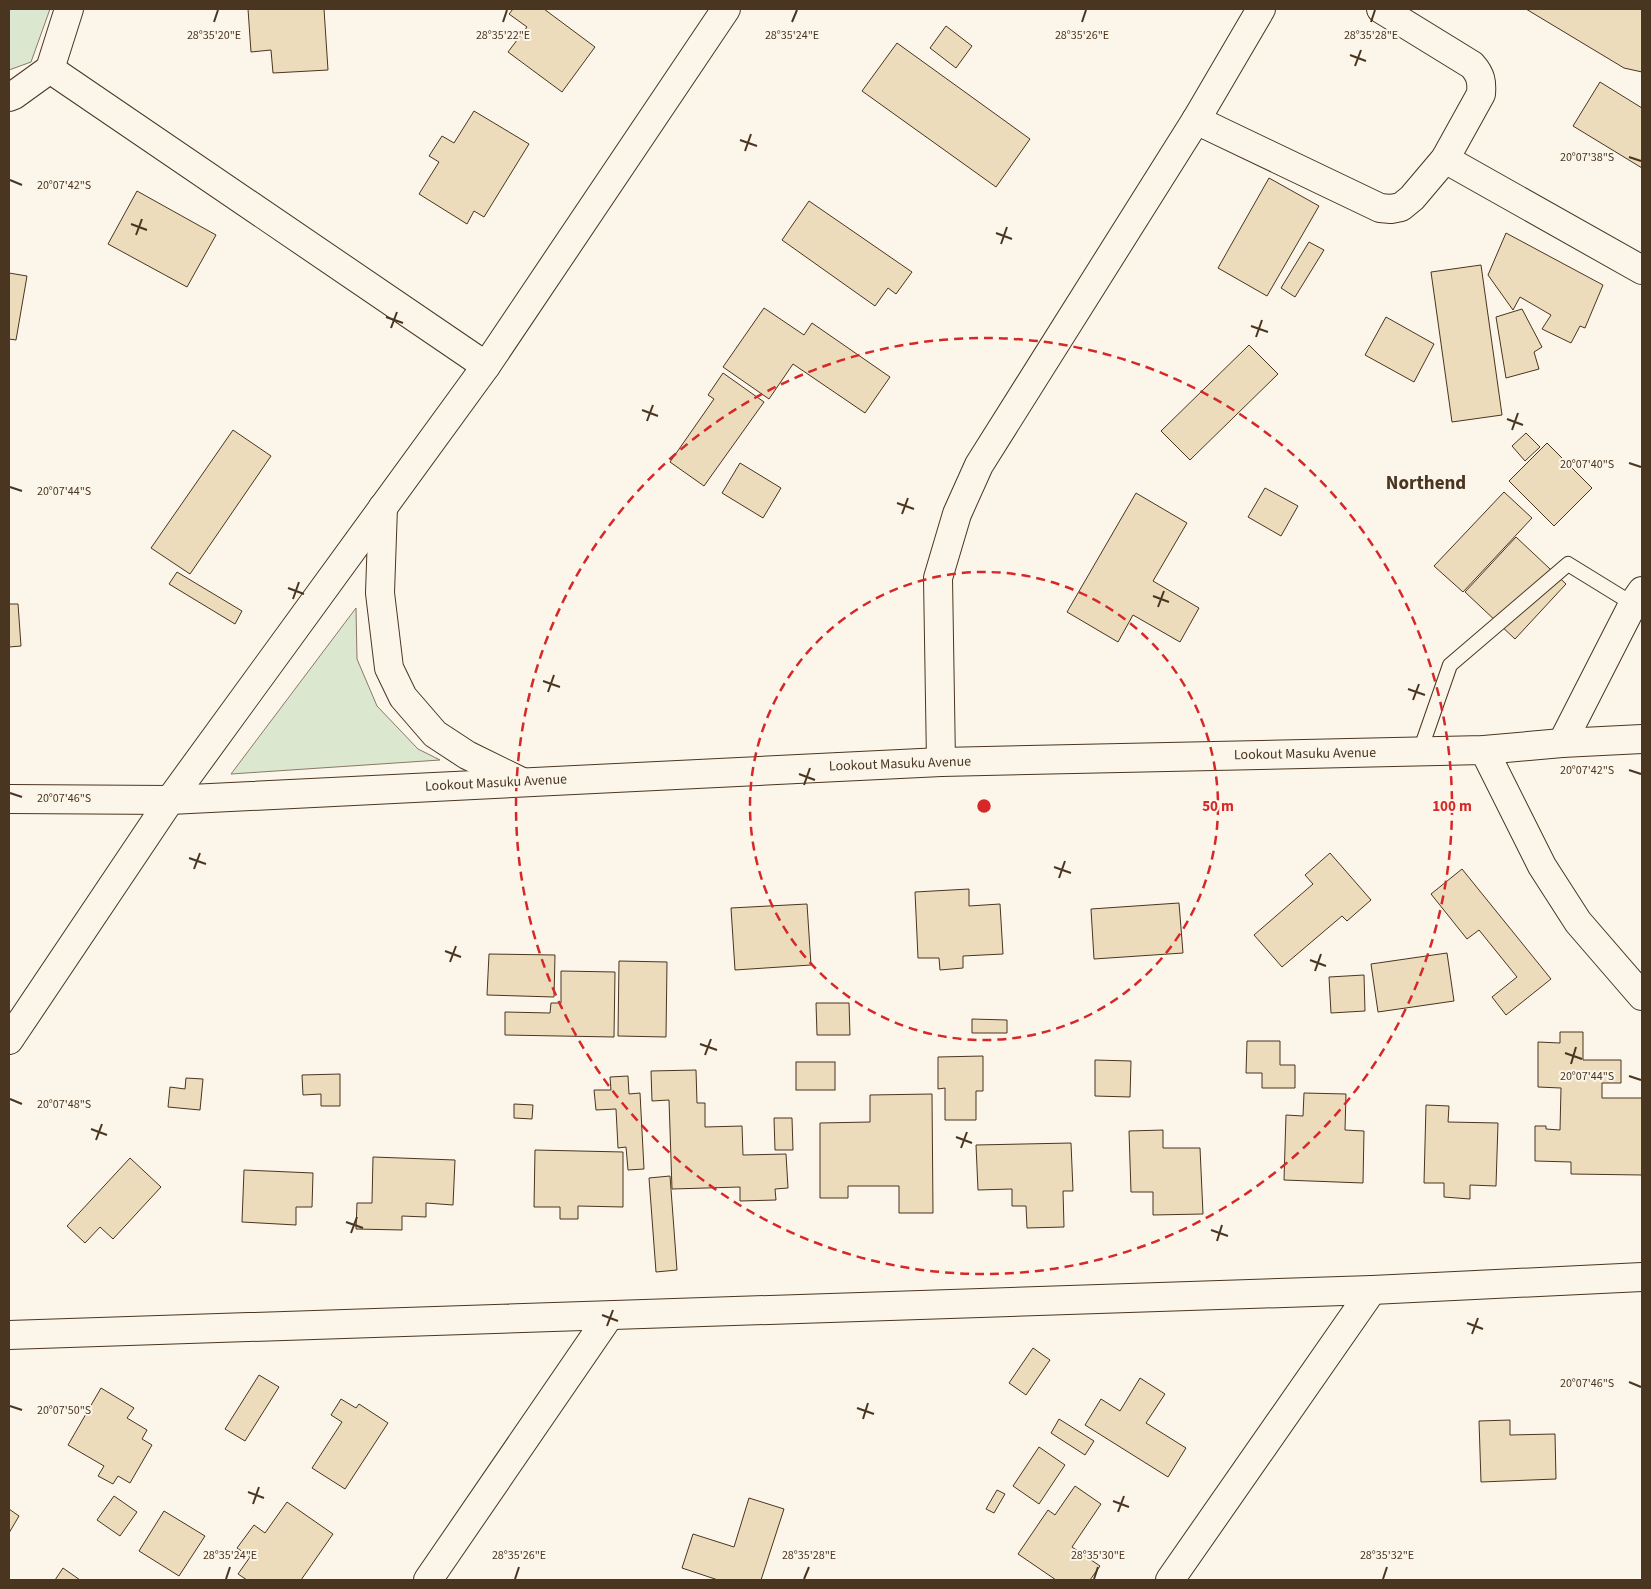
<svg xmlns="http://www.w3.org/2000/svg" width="1651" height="1589" viewBox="0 0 1651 1589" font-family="'Source Sans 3',sans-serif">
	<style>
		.green { fill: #dce7d0; stroke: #887966 }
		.building { fill: #ecdcbc; stroke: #4a3520 }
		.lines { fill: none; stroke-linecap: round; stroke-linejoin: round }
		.service-casing { stroke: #4a3520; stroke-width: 16 }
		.minor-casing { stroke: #4a3520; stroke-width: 30 }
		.tertiary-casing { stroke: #4a3520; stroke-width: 30 }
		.service { stroke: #fbf6e9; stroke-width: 14 }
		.minor { stroke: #fbf6e9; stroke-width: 28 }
		.tertiary { stroke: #fbf6e9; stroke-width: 28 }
		.ticks { fill: none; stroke: #4a3520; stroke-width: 2 }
		.ring { fill: none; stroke: #d62828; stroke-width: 2.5; stroke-dasharray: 9 6 }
		.labels { text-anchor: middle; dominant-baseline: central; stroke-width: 4; stroke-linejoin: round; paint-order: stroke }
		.street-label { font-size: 14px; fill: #4a3520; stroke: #fbf6e9 }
		.district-label { font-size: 19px; font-weight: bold; fill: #4a3520; stroke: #fbf6e9 }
		.ticks-label { font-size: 12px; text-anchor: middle; fill: #4a3520; stroke: #fbf6e9; stroke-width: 4; stroke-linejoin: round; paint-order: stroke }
		.centre { fill: #d62828; stroke: #fbf6e9; stroke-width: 2.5 }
		.ring-label { font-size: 15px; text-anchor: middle; font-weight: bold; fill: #d62828; stroke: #fbf6e9; stroke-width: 4; stroke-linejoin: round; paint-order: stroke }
	</style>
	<rect width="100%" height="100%" fill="#fbf6e9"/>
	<g class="green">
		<path d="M9 9H50L31 62 9 70Z"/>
		<path d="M356 608 357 659 377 706 418 749 440 760 231 774Z"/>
	</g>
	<g class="building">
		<path d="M248 9H324L328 70 273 73 271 50 251 52Z"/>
		<path d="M513 9H544L595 47 562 92 508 52 527 27 509 14Z"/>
		<path d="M1526 9H1642V72L1624 68Z"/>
		<path d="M946 26 972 46 956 68 930 48Z"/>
		<path d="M897 43 1030 139 996 187 862 91Z"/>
		<path d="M1600 82 1642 108V168L1573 126Z"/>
		<path d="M474 111 529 144 484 217 474 211 467 224 419 194 439 162 429 156 442 136 454 143Z"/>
		<path d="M1269 178 1319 206 1267 296 1218 268Z"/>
		<path d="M137 191 216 235 187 287 108 244Z"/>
		<path d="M809 201 912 272 896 294 888 288 875 306 782 240Z"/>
		<path d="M1506 233 1603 285 1585 328 1580 326 1571 343 1542 329 1551 315 1520 297 1513 310 1488 275Z"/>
		<path d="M1309 242 1324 250 1295 297 1281 288Z"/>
		<path d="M1481 265 1502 415 1452 422 1431 272Z"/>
		<path d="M9 273 27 276 16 340 9 339Z"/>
		<path d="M764 308 804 335 812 323 890 377 865 413 793 364 769 399 723 367Z"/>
		<path d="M1522 309 1542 347 1534 352 1539 369 1506 378 1496 317Z"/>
		<path d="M1386 317 1434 344 1414 382 1365 355Z"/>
		<path d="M1249 345 1278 374 1190 460 1161 431Z"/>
		<path d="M723 373 764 402 704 486 670 462 714 399 708 395Z"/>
		<path d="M233 430 271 456 190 574 151 548Z"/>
		<path d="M1526 433 1540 447 1525 461 1512 446Z"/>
		<path d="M1547 443 1592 488 1554 526 1509 481Z"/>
		<path d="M740 463 781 488 763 518 722 493Z"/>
		<path d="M1265 488 1298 506 1281 536 1248 517Z"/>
		<path d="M1504 492 1532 518 1463 592 1434 566Z"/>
		<path d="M1136 493 1187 523 1153 581 1199 608 1180 642 1133 615 1118 642 1067 612Z"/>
		<path d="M1516 537 1566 584 1515 639 1465 592Z"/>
		<path d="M177 572 242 611 235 624 169 584Z"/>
		<path d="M9 604H18L21 646 9 647Z"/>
		<path d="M1330 853 1371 900 1347 921 1342 916 1282 967 1254 935 1313 884 1305 875Z"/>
		<path d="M1462 869 1551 979 1506 1015 1492 997 1517 977 1479 930 1467 939 1431 894Z"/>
		<path d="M969 889V906L1000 904 1003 954 963 956V968L940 970 939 958H918L915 892Z"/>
		<path d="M1179 903 1183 953 1094 959 1091 909Z"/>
		<path d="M807 904 811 965 735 970 731 908Z"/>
		<path d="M1447 953 1454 1001 1378 1012 1371 964Z"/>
		<path d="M489 954 555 955 554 997 487 995Z"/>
		<path d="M619 961 667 962 666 1037 618 1036Z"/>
		<path d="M561 971 615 972 614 1037 505 1035V1012L550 1013 551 1003H561Z"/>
		<path d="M1364 975 1365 1011 1331 1013 1329 977Z"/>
		<path d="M816 1003H849L850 1035H817Z"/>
		<path d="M972 1019 1007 1020V1033H972Z"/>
		<path d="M1560 1032H1583V1060H1621V1083H1602V1098H1642V1175L1571 1174V1162L1535 1161V1126H1546V1129L1560 1130 1561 1088 1538 1087V1042L1560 1043Z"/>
		<path d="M1247 1041H1280V1065H1295V1088H1262V1073H1246Z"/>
		<path d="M983 1056V1091H976V1120H945V1088L938 1089V1057Z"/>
		<path d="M1095 1060 1131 1061 1130 1097 1095 1096Z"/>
		<rect x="796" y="1062" width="39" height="28"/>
		<path d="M696 1070 697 1103H705V1127L742 1126 743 1155 786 1154 788 1188 775 1189 776 1200 740 1201V1187L672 1189 669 1100 652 1101 651 1071Z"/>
		<path d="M340 1074V1106H321V1094L303 1095 302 1075Z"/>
		<path d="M628 1076 629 1094 640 1093 644 1169 628 1170 626 1147 618 1148 616 1109 596 1110 594 1090H611L610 1077Z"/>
		<path d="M186 1078 203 1079 200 1110 168 1107 170 1087 185 1089Z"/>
		<path d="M1304 1093 1346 1094 1345 1130 1364 1131 1363 1183 1284 1180 1286 1115 1303 1116Z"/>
		<path d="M932 1094 933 1213H899V1186H848V1198H820V1123L870 1122V1095Z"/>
		<path d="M514 1104 533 1105 532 1119 514 1118Z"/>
		<path d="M1426 1105 1449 1106 1448 1122 1498 1123 1496 1186 1470 1185V1199L1444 1197V1183H1424Z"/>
		<path d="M774 1118H792L793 1150H775Z"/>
		<path d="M1163 1130V1148H1200L1203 1214 1153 1215V1192H1131L1129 1131Z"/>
		<path d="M1071 1143 1073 1191H1063L1064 1227 1027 1228 1026 1206H1012V1189L978 1190 976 1145Z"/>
		<path d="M535 1150 623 1152V1207L578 1206V1219H560V1207H534Z"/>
		<path d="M373 1157 455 1160 453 1205 426 1203V1217L402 1216V1230L356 1229 357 1203H372Z"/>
		<path d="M130 1158 161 1187 113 1239 100 1227 85 1243 67 1226Z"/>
		<path d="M244 1170 313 1173 312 1207H296V1225L242 1222Z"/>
		<path d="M670 1176 677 1270 656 1272 649 1178Z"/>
		<path d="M1033 1348 1050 1360 1026 1395 1009 1383Z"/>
		<path d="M259 1375 279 1387 245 1441 225 1429Z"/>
		<path d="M1140 1378 1165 1394 1146 1423 1186 1448 1168 1477 1085 1425 1101 1399 1120 1411Z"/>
		<path d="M101 1388 134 1408 127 1418 147 1430 142 1439 152 1445 130 1483 118 1476 113 1484 98 1476 104 1466 68 1445Z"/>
		<path d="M341 1399 356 1408 359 1404 388 1423 345 1489 312 1468 342 1422 331 1415Z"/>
		<path d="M1059 1419 1094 1441 1085 1455 1051 1433Z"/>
		<path d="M1510 1420V1435L1555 1434 1556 1479 1481 1482 1479 1421Z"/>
		<path d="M1039 1447 1065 1465 1039 1504 1013 1486Z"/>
		<path d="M1075 1486 1101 1504 1072 1547 1100 1566 1090 1580H1056L1018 1554 1048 1510 1055 1515Z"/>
		<path d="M997 1490 1005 1494 994 1513 986 1509Z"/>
		<path d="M114 1496 137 1512 120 1536 97 1520Z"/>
		<path d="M749 1498 784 1509 761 1580H718L682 1568 693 1534 734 1547Z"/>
		<path d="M287 1502 333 1534 301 1580H247L238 1574 250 1557 237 1548 254 1525 265 1533Z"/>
		<path d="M9 1509 19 1516 9 1533Z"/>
		<path d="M164 1511 205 1536 179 1576 139 1551Z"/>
		<path d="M63 1568 80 1580H55Z"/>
	</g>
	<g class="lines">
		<g class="service-casing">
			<path id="service" d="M1420 751 1450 665 1568 564 1633 604"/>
		</g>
		<g class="minor-casing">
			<g id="minor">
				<path d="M50 69 486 366"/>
				<path d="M9 97 14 95 50 69 69 9"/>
				<path d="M1196 120 1380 208 1391 209 1401 207 1412 198 1445 159 1481 94C1482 82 1481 75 1472 65L1381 9"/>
				<path d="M1445 159 1642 270"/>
				<path d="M1562 743 1633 604 1642 591"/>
				<path d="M1484 750 1542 866 1578 922 1642 996"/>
				<path d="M941 762 938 578 957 514 979 465 1196 120 1261 9"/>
				<path d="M9 1335 1372 1290 1642 1277"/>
				<path d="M428 1580 609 1316"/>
				<path d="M1170 1580 1372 1290"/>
			</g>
		</g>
		<g class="tertiary-casing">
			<g id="tertiary">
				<path d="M383 507 380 593 389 668 403 697 435 734 467 755 520 781"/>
				<path d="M9 799 170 800 941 762 1484 750 1562 743 1642 739"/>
				<path d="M9 1040 170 800 486 366 726 9"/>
			</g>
		</g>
		<use href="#service" class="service"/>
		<use href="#minor" class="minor"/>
		<use href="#tertiary" class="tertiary"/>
	</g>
	<path class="ticks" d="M214 22 218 10M503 22 507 10M792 22 797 10M1082 22 1086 10M1371 22 1375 10M1350 55 1366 61M1355 66 1361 50M740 140 757 146M745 151 751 134M1629 157 1641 161M10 180 22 185M131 224 147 230M996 233 1012 239M136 235 142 219M1001 244 1007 227M386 317 403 323M1251 326 1268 332M391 328 397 312M1256 337 1262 320M642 410 658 416M1507 419 1523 425M647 421 653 405M1512 430 1518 413M1629 463 1641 467M10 487 22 491M897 503 914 509M902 514 908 498M288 588 304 594M1153 596 1169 602M293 599 299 582M1158 607 1164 591M543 681 560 687M1408 689 1425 695M548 692 554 675M1413 700 1419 684M1629 770 1641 774M799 774 815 780M804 785 810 768M10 793 22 797M189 858 206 864M1054 867 1071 873M194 869 200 853M1059 878 1065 861M445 951 461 957M1310 960 1326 966M450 962 456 946M1315 971 1321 954M700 1044 717 1050M1565 1053 1582 1059M705 1055 711 1039M1571 1064 1576 1047M1629 1076 1641 1080M10 1099 22 1104M91 1129 107 1135M956 1137 972 1143M96 1140 102 1124M961 1148 967 1132M346 1222 363 1228M1211 1230 1228 1236M351 1233 357 1217M1217 1241 1222 1225M602 1315 618 1321M1467 1323 1483 1329M607 1326 613 1310M1472 1334 1478 1318M1629 1382 1641 1387M10 1406 22 1410M857 1408 874 1414M863 1419 868 1403M248 1492 264 1498M1113 1501 1129 1507M253 1504 259 1487M1118 1512 1124 1496M226 1579 230 1567M515 1579 519 1567M804 1579 809 1567M1094 1579 1098 1567M1383 1579 1387 1567"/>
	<g class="ring">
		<circle cx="984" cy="806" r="234"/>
		<circle cx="984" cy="806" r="468"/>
	</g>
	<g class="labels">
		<g class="street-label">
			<text transform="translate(1305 754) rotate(-1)">Lookout Masuku Avenue</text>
			<text transform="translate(900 764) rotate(-2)">Lookout Masuku Avenue</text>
			<text transform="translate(496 783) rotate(-3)">Lookout Masuku Avenue</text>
		</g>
		<g class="district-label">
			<text x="1426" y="483">Northend</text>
		</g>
	</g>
	<g class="ticks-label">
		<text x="503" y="39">28°35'22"E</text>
		<text x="792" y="39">28°35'24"E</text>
		<text x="1371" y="39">28°35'28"E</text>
		<text x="214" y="39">28°35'20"E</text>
		<text x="1082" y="39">28°35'26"E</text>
		<text x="1587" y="161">20°07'38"S</text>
		<text x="64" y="189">20°07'42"S</text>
		<text x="1587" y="468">20°07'40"S</text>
		<text x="64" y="495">20°07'44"S</text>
		<text x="1587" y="774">20°07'42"S</text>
		<text x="64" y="802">20°07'46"S</text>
		<text x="1587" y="1080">20°07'44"S</text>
		<text x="64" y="1108">20°07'48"S</text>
		<text x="1587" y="1387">20°07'46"S</text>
		<text x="64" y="1414">20°07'50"S</text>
		<text x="230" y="1559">28°35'24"E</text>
		<text x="519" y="1559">28°35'26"E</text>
		<text x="809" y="1559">28°35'28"E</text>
		<text x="1098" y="1559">28°35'30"E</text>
		<text x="1387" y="1559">28°35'32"E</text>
	</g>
	<circle cx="984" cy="806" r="8" class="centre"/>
	<g class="ring-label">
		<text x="1218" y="811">50 m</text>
		<text x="1452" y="811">100 m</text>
	</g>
	<rect width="1651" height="1589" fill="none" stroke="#4a3520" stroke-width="20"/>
</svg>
